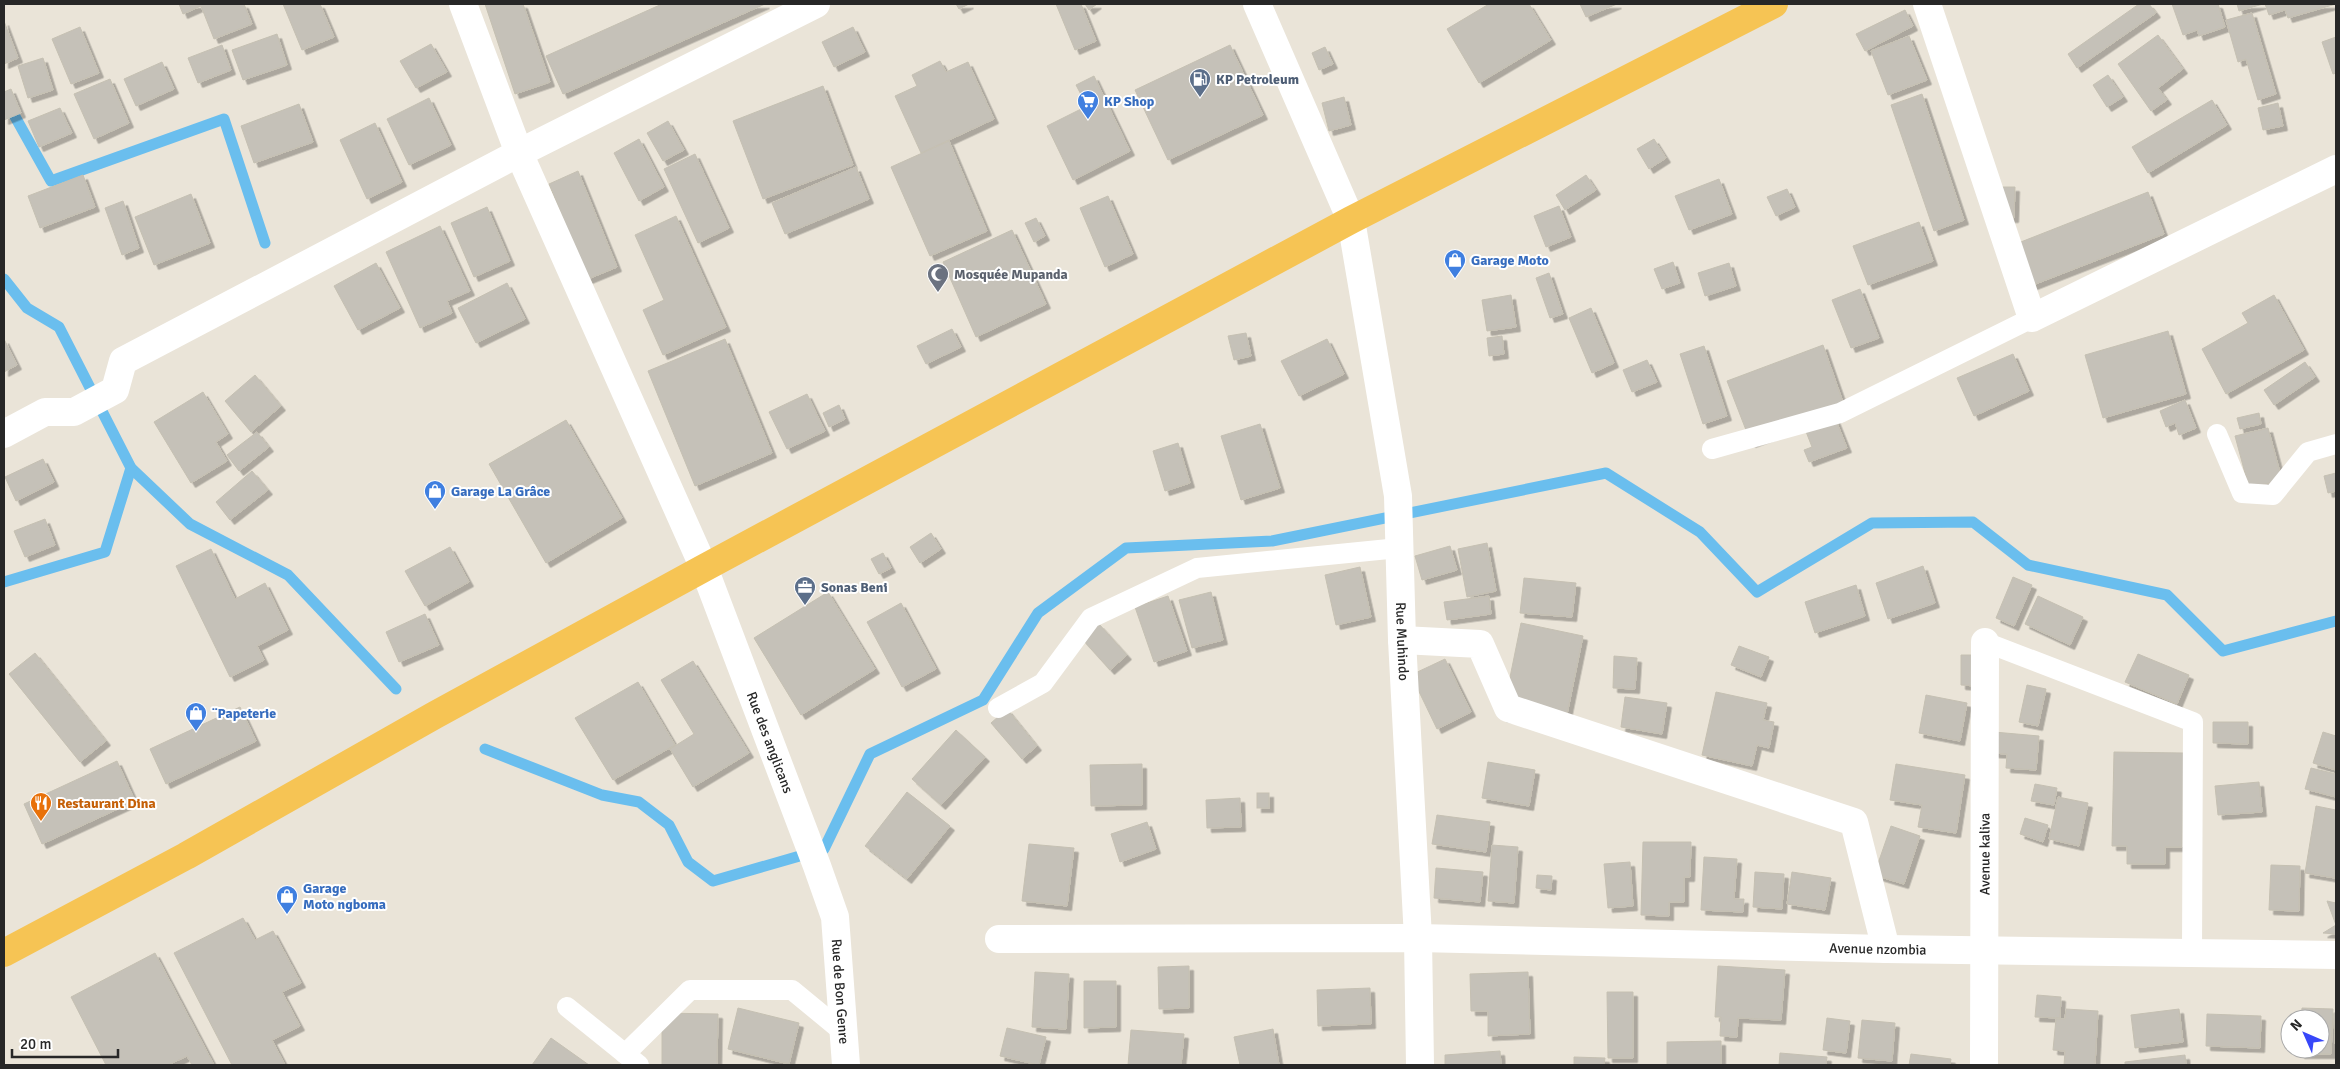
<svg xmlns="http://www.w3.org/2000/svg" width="2340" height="1069" viewBox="0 0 2340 1069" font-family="Signika,sans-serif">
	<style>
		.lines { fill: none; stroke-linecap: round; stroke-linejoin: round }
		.stream { stroke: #6abeee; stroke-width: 11 }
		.building { fill: #c5c1b8; stroke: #c5c0b2; filter: url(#shadow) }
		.service { stroke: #fff; stroke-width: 20 }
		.minor { stroke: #fff; stroke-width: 28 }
		.trunk { stroke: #f6c454; stroke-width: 28 }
		.labels { text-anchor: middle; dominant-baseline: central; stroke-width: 4; stroke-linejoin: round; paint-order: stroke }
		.service-label { font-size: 14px; font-weight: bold; fill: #4e5e75; stroke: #fff; text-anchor: start }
		.shop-label { font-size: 14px; font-weight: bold; fill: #366cbe; stroke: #fff; text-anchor: start }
		.worship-label { font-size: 14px; font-weight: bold; fill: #5b616d; stroke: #fff; text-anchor: start }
		.street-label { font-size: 14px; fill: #272727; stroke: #fff }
		.food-label { font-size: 14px; font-weight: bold; fill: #c56008; stroke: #fff; text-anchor: start }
	</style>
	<defs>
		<filter id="shadow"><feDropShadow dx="4.5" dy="4.5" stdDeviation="0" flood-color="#0004"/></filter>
	</defs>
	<rect width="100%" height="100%" fill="#eae4d8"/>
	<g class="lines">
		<g class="stream">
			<path d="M4 97 51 181 224 119 265 243"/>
			<path d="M4 279 27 308 59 327 131 468 190 524 288 575 396 689"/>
			<path d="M4 582 105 552 131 468"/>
			<path d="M485 749 602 795 639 802 669 825 688 862 713 881 824 849 870 754 983 700 1038 613 1126 548 1272 541 1606 473 1700 532 1757 592 1872 523 1973 522 2028 565 2167 595 2223 651 2336 621"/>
		</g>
	</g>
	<g class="building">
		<path d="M179 4H244L252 24 214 39 201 6 183 14Z"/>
		<path d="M283 4H320L334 37 302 50Z"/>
		<path d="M485 4H523L550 82 515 94Z"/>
		<path d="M662 4H765L563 94 546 56Z"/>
		<path d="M956 4H969L959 9Z"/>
		<path d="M1056 4H1081L1096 41 1075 50Z"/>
		<path d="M1085 4H1097L1089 10Z"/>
		<path d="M1489 4H1529L1551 40 1479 83 1447 29Z"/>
		<path d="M1580 4H1617L1586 17Z"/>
		<path d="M2139 4H2149L2156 13 2077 68 2068 54Z"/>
		<path d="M2172 4H2218L2225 27 2199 36 2197 30 2183 35Z"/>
		<path d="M2237 4H2263L2239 11Z"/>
		<path d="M2265 4H2336L2288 18 2285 10 2269 15Z"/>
		<path d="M1905 10 1913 26 1865 51 1856 34Z"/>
		<path d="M2252 13 2276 94 2258 100 2246 59 2238 62 2226 20Z"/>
		<path d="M4 21 18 58 4 64Z"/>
		<path d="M80 27 99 73 71 84 52 39Z"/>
		<path d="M853 27 865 52 834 67 822 42Z"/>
		<path d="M277 34 287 65 243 80 232 50Z"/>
		<path d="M2158 35 2183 69 2158 88 2167 100 2151 111 2118 64Z"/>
		<path d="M1909 36 1927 80 1888 95 1871 51Z"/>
		<path d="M2336 37V73L2333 74 2322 42Z"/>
		<path d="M431 44 447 72 416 88 400 61Z"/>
		<path d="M222 45 231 70 198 83 188 58Z"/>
		<path d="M1230 45 1263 115 1168 160 1135 90Z"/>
		<path d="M1325 47 1333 64 1319 70 1312 53Z"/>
		<path d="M43 58 53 90 28 98 18 66Z"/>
		<path d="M940 61 946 72 968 62 994 119 921 153 895 96 917 86 912 75Z"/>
		<path d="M162 62 174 89 136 106 124 79Z"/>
		<path d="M2108 75 2123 97 2107 107 2093 85Z"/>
		<path d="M1094 76 1130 151 1073 180 1047 126 1087 106 1076 85Z"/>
		<path d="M110 79 129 123 94 139 74 94Z"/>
		<path d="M823 86 853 165 763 199 733 121Z"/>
		<path d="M11 89 21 113 4 120V92Z"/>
		<path d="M1922 94 1964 220 1934 231 1891 105Z"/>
		<path d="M1344 97 1351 125 1329 131 1322 103Z"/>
		<path d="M429 98 451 145 409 165 387 119Z"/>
		<path d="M2212 100 2227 125 2148 173 2132 147Z"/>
		<path d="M2278 103 2283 126 2263 130 2258 108Z"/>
		<path d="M299 104 313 142 254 163 241 126Z"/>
		<path d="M60 108 72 133 39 147 28 121Z"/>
		<path d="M668 121 684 150 663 161 647 133Z"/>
		<path d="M375 123 402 182 367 199 340 140Z"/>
		<path d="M639 139 664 187 639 201 614 153Z"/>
		<path d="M1654 139 1666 158 1649 169 1637 149Z"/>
		<path d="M949 141 987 231 930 256 891 167Z"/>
		<path d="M695 154 729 228 698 243 664 169Z"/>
		<path d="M856 167 869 199 785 234 772 203Z"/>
		<path d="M578 171 617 267 588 279 549 184Z"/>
		<path d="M83 175 95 207 40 228 28 196Z"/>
		<path d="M1586 175 1596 190 1565 210 1556 195Z"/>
		<path d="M1719 179 1732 214 1689 230 1675 196Z"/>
		<path d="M1996 187H2015L2014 218H1995Z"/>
		<path d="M1787 189 1795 207 1776 216 1767 197Z"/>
		<path d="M2148 192 2164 234 2020 290 2003 249Z"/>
		<path d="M191 194 210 243 154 265 135 217Z"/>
		<path d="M1108 196 1133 254 1105 267 1080 208Z"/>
		<path d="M123 201 139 248 122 255 105 208Z"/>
		<path d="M1559 206 1571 237 1546 247 1534 216Z"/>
		<path d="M487 207 510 261 474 277 451 223Z"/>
		<path d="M676 216 726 327 663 355 643 310 664 300 635 235Z"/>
		<path d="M1036 218 1045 236 1034 242 1025 223Z"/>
		<path d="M1919 222 1933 261 1868 285 1853 246Z"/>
		<path d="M440 226 470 291 447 301 452 313 420 328 386 252Z"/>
		<path d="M1012 230 1046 304 976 337 943 262Z"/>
		<path d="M1673 262 1680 283 1662 289 1654 269Z"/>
		<path d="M376 263 400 308 358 330 334 286Z"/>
		<path d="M1729 263 1736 286 1705 296 1698 273Z"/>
		<path d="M1549 273 1563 314 1550 318 1536 278Z"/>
		<path d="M507 283 525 319 476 343 458 308Z"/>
		<path d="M1860 289 1879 338 1851 348 1832 300Z"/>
		<path d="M1511 295 1516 327 1487 331 1482 300Z"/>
		<path d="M2274 295 2304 350 2226 394 2202 349 2248 323 2242 313Z"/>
		<path d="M1591 308 1614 363 1592 373 1569 318Z"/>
		<path d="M952 329 961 347 926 364 917 346Z"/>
		<path d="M2168 331 2186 394 2103 418 2085 355Z"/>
		<path d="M1246 333 1251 356 1234 360 1228 336Z"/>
		<path d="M1502 336 1504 354 1489 356 1487 338Z"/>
		<path d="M4 339 17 365 4 372Z"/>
		<path d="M725 339 772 453 695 486 648 371Z"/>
		<path d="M1327 339 1344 374 1299 396 1281 361Z"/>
		<path d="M1823 345 1845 408 1751 443 1727 381Z"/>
		<path d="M1704 346 1727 416 1703 424 1680 354Z"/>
		<path d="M2013 354 2029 391 1974 416 1957 378Z"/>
		<path d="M1647 360 1657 382 1632 392 1623 370Z"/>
		<path d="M2305 362 2315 377 2274 405 2264 390Z"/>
		<path d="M255 375 281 406 251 432 225 401Z"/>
		<path d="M203 392 228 434 216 442 227 461 191 483 154 422Z"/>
		<path d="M807 394 825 431 787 449 769 412Z"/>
		<path d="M2185 400 2196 428 2179 435 2175 423 2166 427 2160 411Z"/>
		<path d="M839 405 845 419 829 427 823 413Z"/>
		<path d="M2259 413 2261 424 2240 429 2237 418Z"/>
		<path d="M1835 418 1847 448 1809 462 1804 450 1812 447 1805 429Z"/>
		<path d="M566 420 622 518 546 563 489 464Z"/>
		<path d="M1260 424 1280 488 1241 500 1221 436Z"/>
		<path d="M2268 428 2282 480 2249 488 2235 436Z"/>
		<path d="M257 432 269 447 239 471 227 455Z"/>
		<path d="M1178 443 1190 483 1165 491 1153 451Z"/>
		<path d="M43 459 54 482 16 501 5 477Z"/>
		<path d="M252 471 268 490 230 520 216 502Z"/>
		<path d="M2336 473V491L2328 493 2324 476Z"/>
		<path d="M45 519 55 545 25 557 14 531Z"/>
		<path d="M931 533 941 549 920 563 910 547Z"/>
		<path d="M1487 543 1496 591 1467 597 1458 549Z"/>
		<path d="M1450 546 1457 570 1422 580 1415 556Z"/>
		<path d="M450 547 469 582 425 606 405 571Z"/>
		<path d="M211 549 235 599 265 583 288 630 257 646 264 660 230 677 176 566Z"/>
		<path d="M883 553 891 568 879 574 871 559Z"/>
		<path d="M1923 566 1935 603 1888 619 1876 583Z"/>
		<path d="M1360 567 1371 617 1336 625 1325 575Z"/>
		<path d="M2013 577 2032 585 2014 626 1996 618Z"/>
		<path d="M1524 578 1576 583 1572 617 1520 613Z"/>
		<path d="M1856 585 1865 616 1815 633 1805 602Z"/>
		<path d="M828 592 875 669 801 715 754 638Z"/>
		<path d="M1211 592 1223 640 1192 648 1179 600Z"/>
		<path d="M1168 596 1187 651 1154 662 1135 607Z"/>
		<path d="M1489 596 1491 614 1447 620 1444 602Z"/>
		<path d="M2038 596 2083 617 2070 645 2025 624Z"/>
		<path d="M901 603 936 669 902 687 867 622Z"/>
		<path d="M425 614 439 645 399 662 386 632Z"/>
		<path d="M1521 623 1583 636 1564 729 1502 717Z"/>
		<path d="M1099 624 1127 655 1110 670 1082 639Z"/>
		<path d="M1739 646 1769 657 1761 677 1731 665Z"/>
		<path d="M35 653 106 741 80 762 9 674Z"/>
		<path d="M2138 654 2189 675 2177 704 2125 682Z"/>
		<path d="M1961 655H1978L1977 686 1961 685Z"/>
		<path d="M1614 656 1637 658 1635 689 1613 688Z"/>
		<path d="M1445 659 1471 712 1437 729 1411 675Z"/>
		<path d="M693 661 749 753 693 787 670 749 694 734 661 680Z"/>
		<path d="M638 682 675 745 613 780 575 718Z"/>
		<path d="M2027 685 2046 689 2038 726 2019 722Z"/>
		<path d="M1716 692 1767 703 1763 720 1774 722 1769 748 1757 745 1752 766 1702 755Z"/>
		<path d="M1926 695 1967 703 1960 741 1919 733Z"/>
		<path d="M1625 697 1667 703 1662 734 1621 727Z"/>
		<path d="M240 707 256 741 166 784 150 749Z"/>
		<path d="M1007 709 1037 746 1022 759 991 723Z"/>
		<path d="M2213 722H2248V744L2213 743Z"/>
		<path d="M956 730 985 757 941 805 912 779Z"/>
		<path d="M1994 732 2039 736 2036 770 2006 768 2007 754 1992 753Z"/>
		<path d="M2323 732 2336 736V770L2313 763Z"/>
		<path d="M2114 752 2184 753 2182 847H2165V864H2127V846H2112Z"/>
		<path d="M117 761 135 801 42 844 24 804Z"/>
		<path d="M1488 762 1535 770 1529 806 1482 798Z"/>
		<path d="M1142 764V805L1091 806 1090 765Z"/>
		<path d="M1896 764 1965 775 1956 833 1918 827 1922 805 1890 800Z"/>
		<path d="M2311 768 2336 774V797L2305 789Z"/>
		<path d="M2259 782 2262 812 2218 815 2215 786Z"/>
		<path d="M2035 784 2057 788 2054 805 2031 801Z"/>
		<path d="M907 792 950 826 907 879 865 846Z"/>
		<rect x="1257" y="793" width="12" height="15"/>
		<path d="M2058 797 2088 803 2079 846 2049 839Z"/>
		<path d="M1240 798 1241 827 1207 828 1206 800Z"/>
		<path d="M2316 806 2336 810 2335 878 2305 873Z"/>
		<path d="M1437 815 1490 822 1486 852 1432 844Z"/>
		<path d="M2025 818 2048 825 2043 842 2020 834Z"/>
		<path d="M1147 822 1156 849 1120 862 1111 834Z"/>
		<path d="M1891 826 1920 836 1904 884 1874 875Z"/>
		<path d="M1643 842H1691L1690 877H1684V902H1669V916L1641 915Z"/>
		<path d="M1029 844 1074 848 1067 906 1022 901Z"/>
		<path d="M1492 845 1518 847 1514 903 1488 901Z"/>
		<path d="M1704 857 1737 859 1734 899H1744L1743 912 1701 910Z"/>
		<path d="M1630 862 1633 906 1608 908 1604 864Z"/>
		<path d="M2271 865 2300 866 2299 911 2269 910Z"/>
		<path d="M1436 868 1483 872 1480 902 1434 898Z"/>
		<path d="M1755 872 1784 874 1782 909 1753 907Z"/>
		<path d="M1792 872 1831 878 1825 910 1787 904Z"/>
		<path d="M1537 875 1552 876 1551 890 1536 888Z"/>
		<path d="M2327 901 2336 903V934L2323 933 2336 925Z"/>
		<path d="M243 918 255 940 273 931 301 983 282 992 300 1026 272 1040 285 1065H232L174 953Z"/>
		<path d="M155 953 214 1065H192L187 1056 168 1065H106L71 997Z"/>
		<path d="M1189 966V1008L1159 1009 1158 967Z"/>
		<path d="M1718 966 1785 970 1781 1020 1738 1018 1737 1037 1720 1036 1721 1017H1715Z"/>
		<path d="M1035 972 1069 974 1066 1029 1032 1027Z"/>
		<path d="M1528 972 1530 1034 1488 1036V1011H1471L1470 974Z"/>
		<path d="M1084 981H1116V1027L1084 1028Z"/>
		<path d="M1370 988 1371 1024 1318 1026 1317 990Z"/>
		<path d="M1607 992H1633V1058H1608Z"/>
		<path d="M2037 995 2061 997 2060 1018 2035 1017Z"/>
		<path d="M738 1008 799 1023 789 1064 728 1049Z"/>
		<path d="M2302 1008 2333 1009 2331 1054H2300V1049H2320V1019H2301Z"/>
		<path d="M2066 1009 2098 1011 2095 1065H2064L2065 1051 2053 1050 2056 1019H2065Z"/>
		<path d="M2179 1009 2183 1042 2135 1048 2131 1015Z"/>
		<path d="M662 1013 718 1014 717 1065H662Z"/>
		<path d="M2336 1013V1044H2335L2334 1014Z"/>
		<path d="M2207 1014 2261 1016 2260 1048 2206 1046Z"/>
		<path d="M1827 1018 1850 1021 1846 1053 1823 1050Z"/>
		<path d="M1862 1020 1895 1023 1892 1061 1858 1058Z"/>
		<path d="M1007 1028 1046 1037 1039 1065 1000 1056Z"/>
		<path d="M1273 1029 1279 1065H1240L1234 1037Z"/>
		<path d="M1131 1030 1184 1034 1181 1065H1128Z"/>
		<path d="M551 1038 589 1065H532Z"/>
		<path d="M1721 1041V1065H1667V1042Z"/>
		<path d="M1500 1051 1501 1065H1445V1055Z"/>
		<path d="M1780 1053 1827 1057 1826 1065H1779Z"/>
		<path d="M1911 1054 1951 1059 1950 1065H1909Z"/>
		<path d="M2185 1055 2186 1065H2125V1062Z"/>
		<path d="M1574 1057 1605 1058 1604 1065H1574Z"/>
	</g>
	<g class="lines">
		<g class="service">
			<path d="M2217 434 2242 493 2273 495 2308 452 2336 444"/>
			<path d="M1712 449 1840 413 2032 318"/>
			<path d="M1985 642 2193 722 2192 953"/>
			<path d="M998 708 1043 683 1091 618 1197 568 1399 548"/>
			<path d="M567 1007 639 1065"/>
			<path d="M625 1054 690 990H792L843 1032"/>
		</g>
		<g class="minor">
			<path id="s1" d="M463 4 519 153 704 568 817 866 835 917 846 1065"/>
			<path id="s2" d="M1257 4 1351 220 1398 496 1402 640 1418 938 1420 1065"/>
			<path d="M1927 4 2032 318 2336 169"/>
			<path d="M4 434 45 412H74L115 390 123 361 519 153 816 4"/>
			<path d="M1402 640 1480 644 1508 708 1854 822 1886 949"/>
			<path id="s3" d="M999 939 1418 938 1886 949 2336 955"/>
			<path id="s4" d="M1984 1065 1985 642"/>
		</g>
		<path class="trunk" d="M4 953 186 856 435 715 704 568 1351 220 1774 4"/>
	</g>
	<defs>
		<g id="fuel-pin" transform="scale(1.125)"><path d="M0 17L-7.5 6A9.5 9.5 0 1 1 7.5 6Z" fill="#5c6f8a" stroke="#fff"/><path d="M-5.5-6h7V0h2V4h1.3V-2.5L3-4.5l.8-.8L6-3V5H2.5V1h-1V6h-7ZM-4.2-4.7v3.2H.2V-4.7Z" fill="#fff"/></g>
		<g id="supermarket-pin" transform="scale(1.125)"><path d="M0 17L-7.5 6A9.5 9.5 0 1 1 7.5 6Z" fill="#3f7fe0" stroke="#fff"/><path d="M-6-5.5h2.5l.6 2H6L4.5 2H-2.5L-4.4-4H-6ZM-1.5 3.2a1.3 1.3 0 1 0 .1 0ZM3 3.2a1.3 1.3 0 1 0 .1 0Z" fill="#fff"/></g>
		<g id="shop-pin" transform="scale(1.125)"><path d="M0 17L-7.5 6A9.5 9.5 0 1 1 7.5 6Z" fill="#3f7fe0" stroke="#fff"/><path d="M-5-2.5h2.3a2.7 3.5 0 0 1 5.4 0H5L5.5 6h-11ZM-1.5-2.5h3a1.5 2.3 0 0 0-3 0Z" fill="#fff"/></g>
		<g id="mosque-pin" transform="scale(1.125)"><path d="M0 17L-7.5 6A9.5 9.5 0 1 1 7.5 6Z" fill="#6b7280" stroke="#fff"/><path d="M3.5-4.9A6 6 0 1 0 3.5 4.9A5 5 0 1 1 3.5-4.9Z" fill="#fff"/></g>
		<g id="office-pin" transform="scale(1.125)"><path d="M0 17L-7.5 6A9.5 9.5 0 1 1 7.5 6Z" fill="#5c6f8a" stroke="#fff"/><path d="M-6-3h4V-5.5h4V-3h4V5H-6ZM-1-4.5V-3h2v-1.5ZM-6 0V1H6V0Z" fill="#fff"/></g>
		<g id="restaurant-pin" transform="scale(1.125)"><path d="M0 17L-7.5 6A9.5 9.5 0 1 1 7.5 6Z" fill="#e8710a" stroke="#fff"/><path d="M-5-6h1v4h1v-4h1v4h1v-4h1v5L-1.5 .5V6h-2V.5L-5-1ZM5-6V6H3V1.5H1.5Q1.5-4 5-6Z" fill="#fff"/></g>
	</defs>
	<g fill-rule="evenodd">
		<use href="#fuel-pin" x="1200" y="79"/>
		<use href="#supermarket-pin" x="1088" y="101"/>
		<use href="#shop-pin" x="1455" y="260"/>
		<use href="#mosque-pin" x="938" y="274"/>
		<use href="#shop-pin" x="435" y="491"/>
		<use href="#office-pin" x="805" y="587"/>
		<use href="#shop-pin" x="196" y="713"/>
		<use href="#restaurant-pin" x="41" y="803"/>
		<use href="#shop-pin" x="287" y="896"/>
	</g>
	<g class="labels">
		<g class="service-label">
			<text x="1216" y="79">KP Petroleum</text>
			<text x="821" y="587">Sonas Beni</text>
		</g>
		<g class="shop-label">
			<text x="1104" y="101">KP Shop</text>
			<text x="1471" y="260">Garage Moto</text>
			<text x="451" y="491">Garage La Grâce</text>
			<text x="212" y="713">¨Papeterie</text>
			<text x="303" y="888">Garage<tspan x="303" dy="16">Moto ngboma</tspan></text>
		</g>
		<g class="worship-label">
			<text x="954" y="274">Mosquée Mupanda</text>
		</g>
		<g class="street-label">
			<text stroke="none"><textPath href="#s2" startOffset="661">Rue Muhindo</textPath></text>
			<text stroke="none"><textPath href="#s1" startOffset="800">Rue des anglicans</textPath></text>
			<text stroke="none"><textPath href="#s4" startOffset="211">Avenue kaliva</textPath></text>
			<text stroke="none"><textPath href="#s3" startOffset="879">Avenue nzombia</textPath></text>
			<text stroke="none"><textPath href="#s1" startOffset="1061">Rue de Bon Genre</textPath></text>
		</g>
		<g class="food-label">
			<text x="57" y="803">Restaurant Dina</text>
		</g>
	</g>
	<rect width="2340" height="1069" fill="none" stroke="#272727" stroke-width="10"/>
	<g transform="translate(2305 1034) rotate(315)"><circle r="24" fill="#ffffff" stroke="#a9a9a9"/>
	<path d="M0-4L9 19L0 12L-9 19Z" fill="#3747f9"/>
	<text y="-8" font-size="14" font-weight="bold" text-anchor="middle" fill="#272727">N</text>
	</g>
	<path d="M12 1049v8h106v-8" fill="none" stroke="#272727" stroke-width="2.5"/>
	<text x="20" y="1049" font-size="15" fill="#272727" stroke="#ffffff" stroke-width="4" paint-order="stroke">20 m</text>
</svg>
